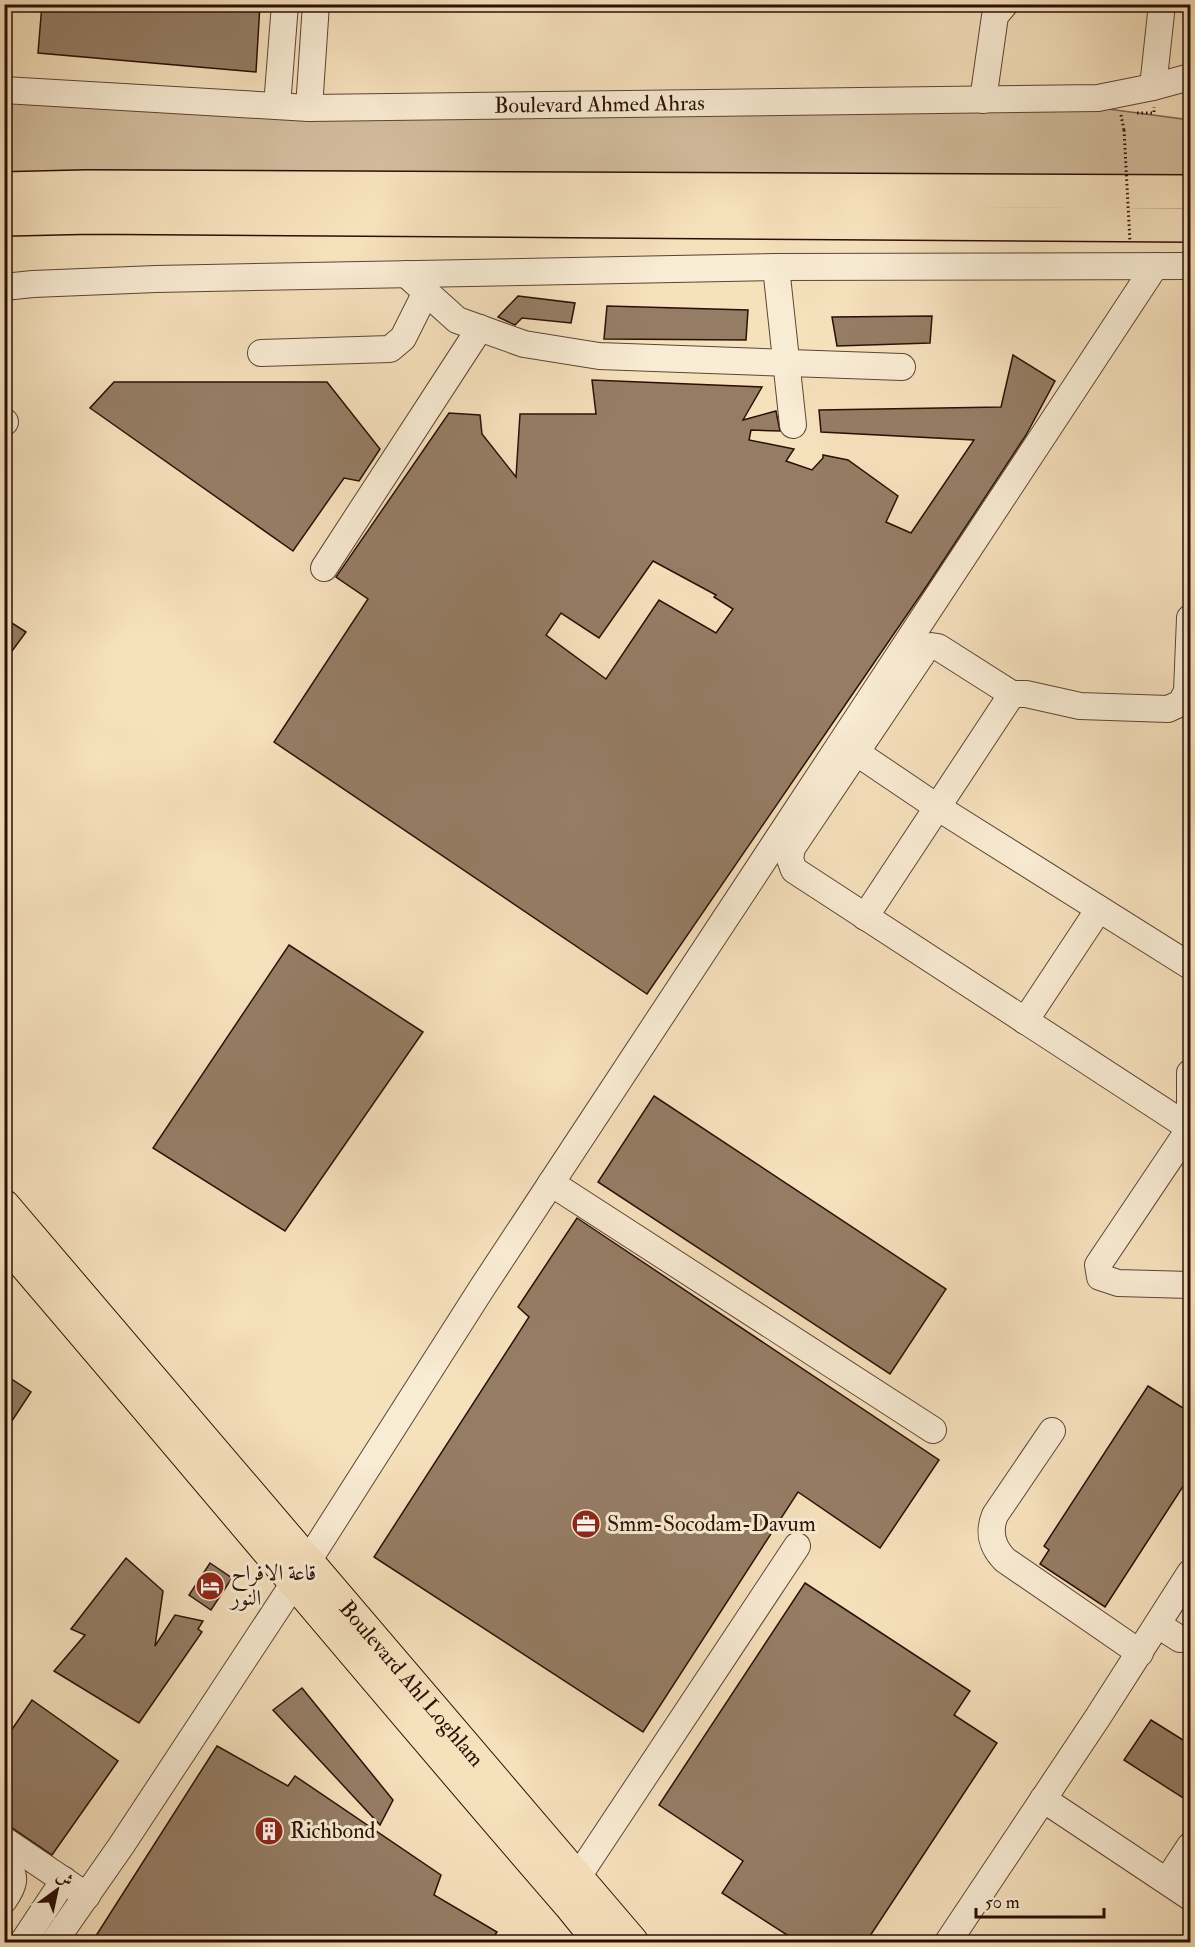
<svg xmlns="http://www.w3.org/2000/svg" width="1195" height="1947" viewBox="0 0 1195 1947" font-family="'IM FELL Double Pica',Amiri,serif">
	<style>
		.green { fill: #d3bd9e; stroke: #7f6652; stroke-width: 1.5 }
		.building { fill: #957d65; stroke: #2b1006; stroke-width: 1.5; fill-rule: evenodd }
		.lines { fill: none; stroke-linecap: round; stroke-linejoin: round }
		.minor-casing { stroke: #5e4434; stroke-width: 28 }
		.major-casing { stroke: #2b1006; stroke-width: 34 }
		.highway-casing { stroke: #2b1006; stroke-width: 36 }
		.path { stroke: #2b1006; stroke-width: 3; stroke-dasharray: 1.5 3; stroke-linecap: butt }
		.minor { stroke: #f9ecd4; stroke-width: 26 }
		.major { stroke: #f6e1bd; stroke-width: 32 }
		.highway { stroke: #f6e1bd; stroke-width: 33 }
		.path-bridge { stroke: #2b1006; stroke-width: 3; stroke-dasharray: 1.5 3; stroke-linecap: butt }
		.labels { text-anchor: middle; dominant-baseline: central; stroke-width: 6; stroke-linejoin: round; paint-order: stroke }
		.street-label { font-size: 22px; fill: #2b1006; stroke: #f9ecd4 }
		.poi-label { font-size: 22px; fill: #2b1006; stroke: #f9ecd4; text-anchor: start }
	</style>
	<rect width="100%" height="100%" fill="#f6e1bd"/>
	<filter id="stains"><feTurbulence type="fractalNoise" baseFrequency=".00333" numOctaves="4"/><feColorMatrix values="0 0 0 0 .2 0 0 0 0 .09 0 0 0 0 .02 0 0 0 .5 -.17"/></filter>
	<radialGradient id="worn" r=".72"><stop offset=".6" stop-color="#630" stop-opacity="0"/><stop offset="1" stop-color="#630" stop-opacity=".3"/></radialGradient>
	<path class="green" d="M4 89 308 106 1063 103 1190 120V193L5 182Z"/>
	<g class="building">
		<path d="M42 4H260L256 72 38 53Z"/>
		<path d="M518 296 575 303 571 323 522 318 515 325 498 317Z"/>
		<path d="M607 306 748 310 746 340 604 339Z"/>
		<path d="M932 316 930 343 837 346 832 317Z"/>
		<path d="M1013 355 1055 381 1026 435 928 584 647 994 274 742 368 599 336 577 449 413 480 415 482 434 516 477 520 414H596L592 380 762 387 743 420 776 411 780 431 751 430 749 440 794 449 786 461 812 470 823 458V455L848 460 898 496 886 522 911 533 974 440 821 432 819 410 1001 407ZM653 561 716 595 714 597 733 609 716 633 659 600 606 679 546 635 561 613 599 638Z"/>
		<path d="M114 382H327L380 449 359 481 344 478 293 551 90 408Z"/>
		<path d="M4 618 26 632 4 662Z"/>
		<path d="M289 945 423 1032 285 1231 153 1148Z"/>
		<path d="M654 1096 946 1289 890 1374 598 1182Z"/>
		<path d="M577 1218 939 1460 880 1548 798 1492 643 1732 374 1557 529 1317 518 1307Z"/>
		<path d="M4 1374 31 1392 4 1433Z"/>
		<path d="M1148 1386 1191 1413V1474L1105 1607 1040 1564 1049 1550 1044 1546Z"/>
		<path d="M126 1558 163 1591 155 1646 175 1615 203 1621 198 1629 202 1632 139 1723 54 1671 85 1635 71 1629Z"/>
		<path d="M210 1563 232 1578 211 1610 189 1595Z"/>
		<path d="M805 1583 970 1691 954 1715 997 1743 866 1942H798L722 1893 743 1861 659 1805Z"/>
		<path d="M302 1688 393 1800 380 1825 273 1710Z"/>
		<path d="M32 1700 118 1761 52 1855 12 1828 4 1825V1741Z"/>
		<path d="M1151 1720 1191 1745V1803L1124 1760Z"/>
		<path d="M217 1746 288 1786 295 1776 441 1875 434 1895 497 1932 490 1942H92Z"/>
	</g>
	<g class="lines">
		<g class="minor-casing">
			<g id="minor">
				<path d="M1153 87 1162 4"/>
				<path id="s1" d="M4 90 309 108 1098 98 1153 87 1190 77"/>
				<path d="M983 100 995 16 1005 4"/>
				<path d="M277 106 285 4"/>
				<path d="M309 108 316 4"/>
				<path d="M776 267 793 425"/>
				<path d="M406 274 457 320 524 344 599 356 902 367"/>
				<path d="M4 287 33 284 156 279 776 267 1190 266"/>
				<path d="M261 353 390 349 403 338 426 292"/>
				<path d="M4 421 5 422"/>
				<path d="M324 568 480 328"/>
				<path d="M857 753 937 807 1190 966"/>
				<path d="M865 917 1012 694"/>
				<path d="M1025 1021 1099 909"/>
				<path d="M1190 1128 794 870 790 859 792 848 925 650 931 646 938 647 1012 694H1026L1080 706 1168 709 1181 703 1187 691 1190 618"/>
				<path d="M1190 1128 1098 1265 1100 1277 1118 1283 1190 1285"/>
				<path d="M1190 1142V1073"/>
				<path d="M551 1183 933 1430"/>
				<path d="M1052 1431 995 1515C988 1532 992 1547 1005 1560L1140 1653"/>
				<path d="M1158 1625 1180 1639H1190"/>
				<path d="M1043 1799 1190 1897"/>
				<path d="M4 1840 87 1896"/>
				<path d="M4 1865C19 1875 13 1887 4 1900"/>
				<path d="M577 1878 797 1546"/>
				<path d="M1167 1881 1190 1846"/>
				<path d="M23 1942 64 1880"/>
				<path d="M54 1942 121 1846 294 1583 482 1288 1155 266"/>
				<path d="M948 1942 1098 1717 1190 1573"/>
			</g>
		</g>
		<g class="major-casing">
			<g id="major">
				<path id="s2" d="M4 1206 632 1942"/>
				<path d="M4 1240C194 1461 379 1685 570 1905L600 1942"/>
			</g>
		</g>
		<g class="highway-casing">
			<g id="highway">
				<path d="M4 189 87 187 1190 192"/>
				<path d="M4 219 91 217 1190 225"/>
			</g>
		</g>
		<g class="path">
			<path d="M1137 113H1154V107"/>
			<path d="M1121 115 1124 130"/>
		</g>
		<use href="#minor" class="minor"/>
		<use href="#major" class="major"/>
		<use href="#highway" class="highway"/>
		<path class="path-bridge" d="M1124 130 1130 242"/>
	</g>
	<defs>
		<g id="office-disc" transform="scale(1.5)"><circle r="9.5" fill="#8f2418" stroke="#f9ecd4"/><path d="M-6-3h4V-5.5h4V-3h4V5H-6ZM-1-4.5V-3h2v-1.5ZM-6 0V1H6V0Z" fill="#fff"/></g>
		<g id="hotel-disc" transform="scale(1.5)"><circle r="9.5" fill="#8f2418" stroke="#f9ecd4"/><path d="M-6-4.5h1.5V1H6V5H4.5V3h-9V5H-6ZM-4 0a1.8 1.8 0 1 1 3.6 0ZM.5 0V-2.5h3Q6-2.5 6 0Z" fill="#fff"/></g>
		<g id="building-disc" transform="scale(1.5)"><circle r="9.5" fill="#8f2418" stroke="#f9ecd4"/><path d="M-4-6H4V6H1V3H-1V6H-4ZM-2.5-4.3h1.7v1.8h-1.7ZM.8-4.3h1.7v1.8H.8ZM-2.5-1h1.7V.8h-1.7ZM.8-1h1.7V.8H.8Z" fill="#fff"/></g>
	</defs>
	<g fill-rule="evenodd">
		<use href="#office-disc" x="586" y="1524"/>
		<use href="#hotel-disc" x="210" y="1586"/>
		<use href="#building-disc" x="269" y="1831"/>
	</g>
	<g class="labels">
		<g class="street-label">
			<text stroke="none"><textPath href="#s1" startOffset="596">Boulevard Ahmed Ahras</textPath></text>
			<text stroke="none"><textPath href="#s2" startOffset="628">Boulevard Ahl Loghlam</textPath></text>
		</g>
		<g class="poi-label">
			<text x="607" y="1524">Smm-Socodam-Davum</text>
			<text x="231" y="1573">قاعة الافراح<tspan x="231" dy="25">النور</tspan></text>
			<text x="290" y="1831">Richbond</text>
		</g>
	</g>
	<rect width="1195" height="1947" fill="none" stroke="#f6e1bd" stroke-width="24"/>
	<rect x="6" y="6" width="1183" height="1935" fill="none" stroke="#2b1006" stroke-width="3"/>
	<rect x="12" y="12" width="1171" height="1923" fill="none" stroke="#2b1006" stroke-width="1.5"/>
	<g transform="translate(57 1890) rotate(33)" stroke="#f9ecd4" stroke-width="4.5" paint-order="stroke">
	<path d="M0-4.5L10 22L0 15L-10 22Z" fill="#2b1006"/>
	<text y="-9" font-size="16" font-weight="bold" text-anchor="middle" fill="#2b1006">ش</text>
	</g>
	<path d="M976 1908v9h128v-9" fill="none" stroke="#2b1006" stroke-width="3"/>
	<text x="985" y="1908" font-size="18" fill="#2b1006" stroke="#f9ecd4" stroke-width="4.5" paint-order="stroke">50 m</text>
	<rect width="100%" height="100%" filter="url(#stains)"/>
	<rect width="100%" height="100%" fill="url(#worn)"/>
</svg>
